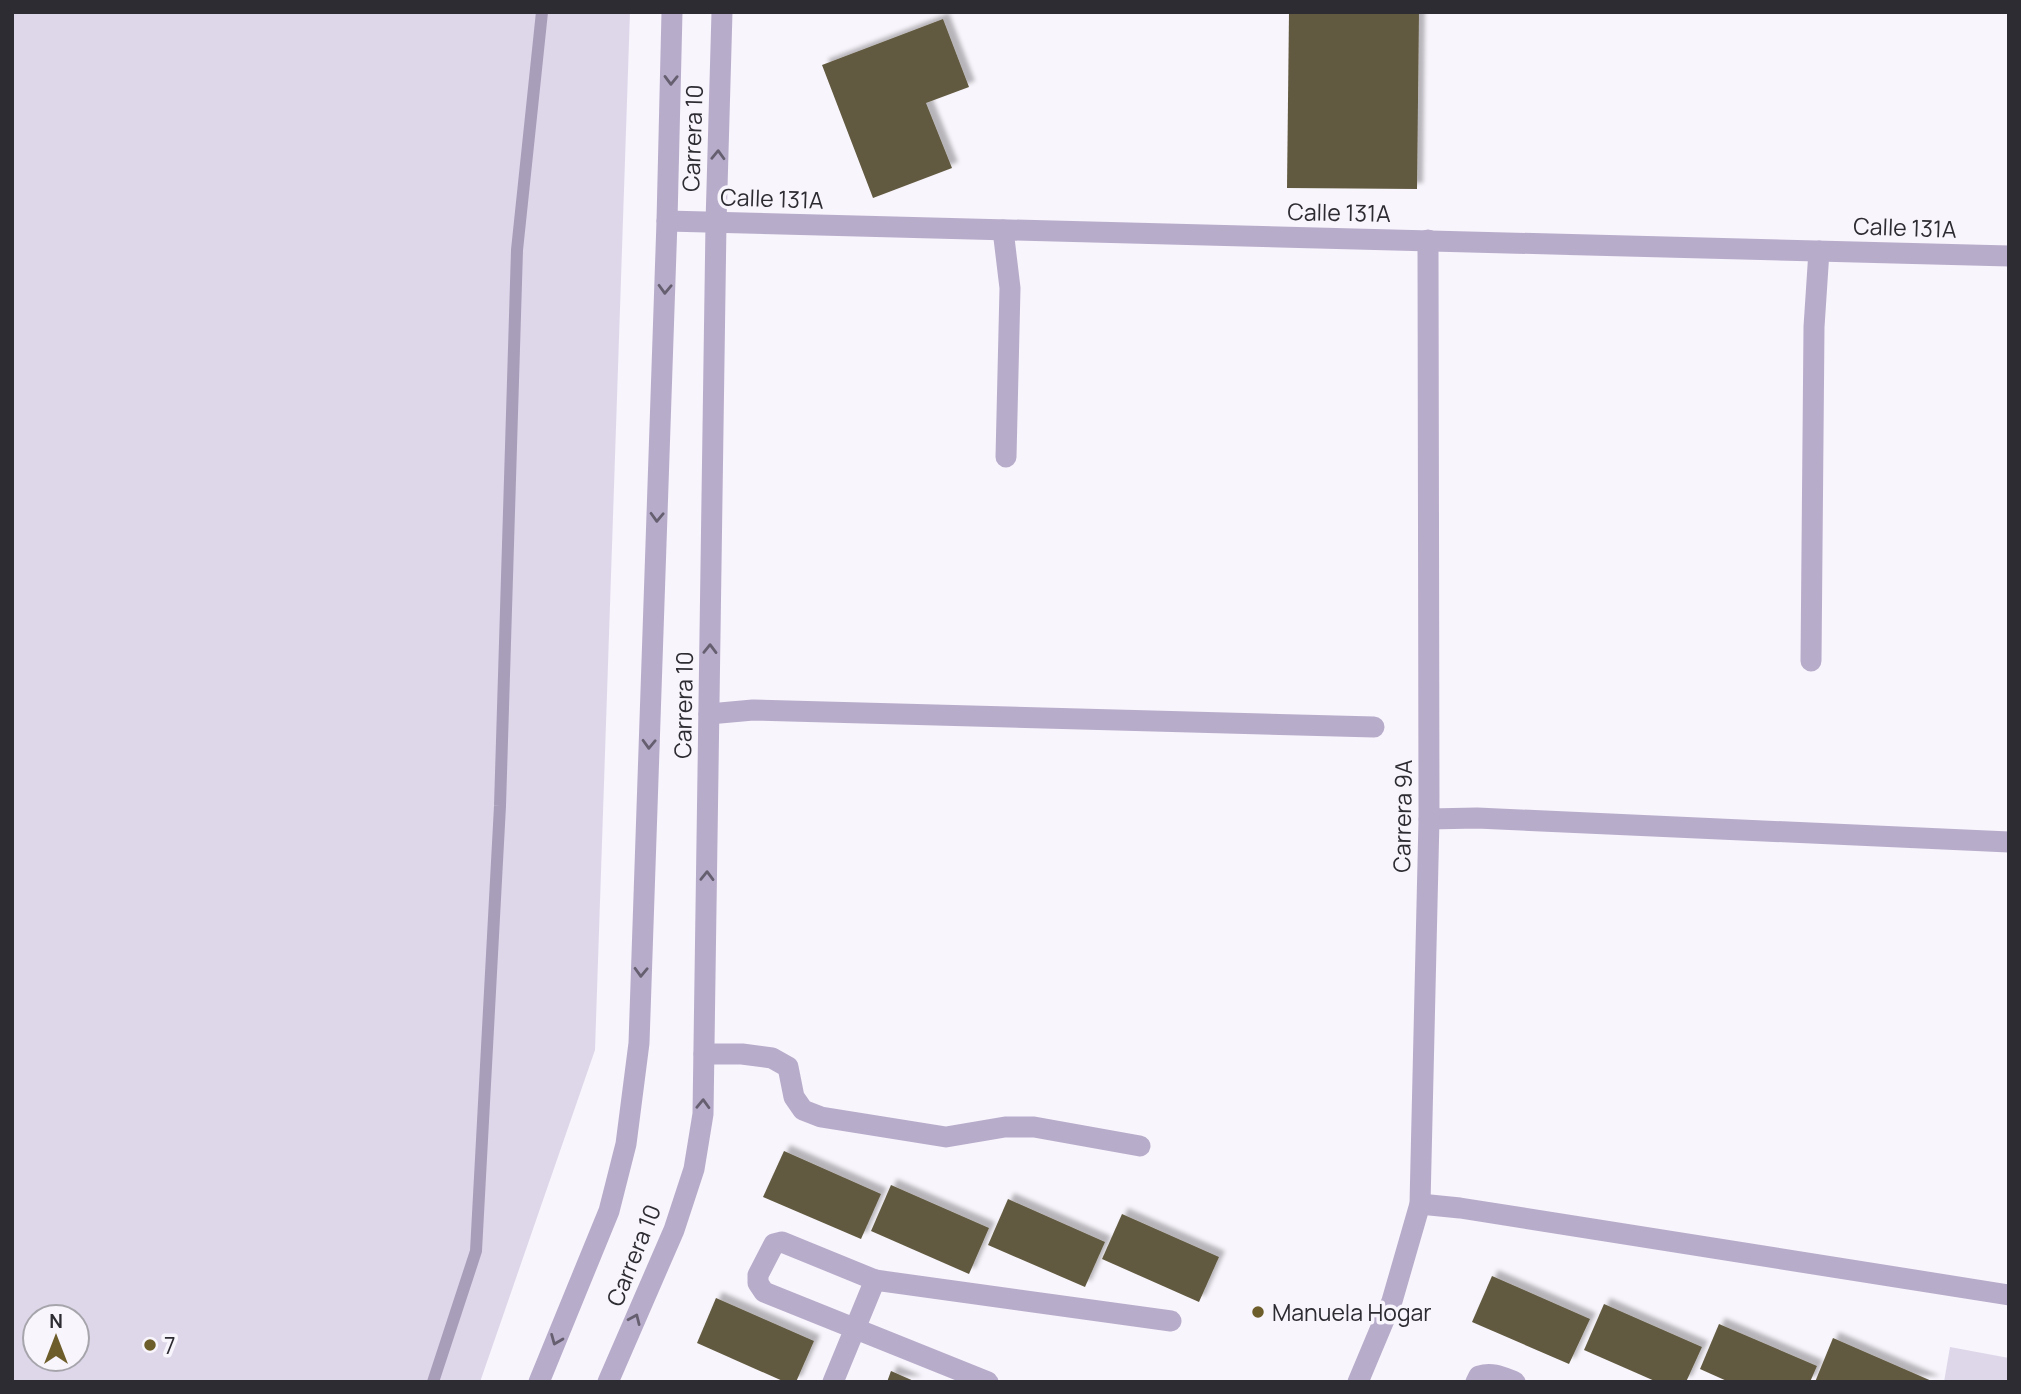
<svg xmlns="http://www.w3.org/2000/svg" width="2021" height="1394" viewBox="0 0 2021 1394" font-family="Manrope,sans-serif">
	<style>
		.green { fill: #ded7ea; fill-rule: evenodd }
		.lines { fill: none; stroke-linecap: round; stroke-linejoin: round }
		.stream { stroke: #a89eb9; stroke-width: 12 }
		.building { fill: #625a40; filter: url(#shadow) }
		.minor { stroke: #b8accb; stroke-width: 21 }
		.oneway { stroke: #655f70 }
		.poi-dot { fill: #6d5d2a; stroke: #f8f5fc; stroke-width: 2.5 }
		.labels { text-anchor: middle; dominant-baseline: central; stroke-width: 7; stroke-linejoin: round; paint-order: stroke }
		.street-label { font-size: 23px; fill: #2e2c33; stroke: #f8f5fc }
		.poi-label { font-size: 23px; fill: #2e2c33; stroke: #f8f5fc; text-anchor: start }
	</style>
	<defs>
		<filter id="shadow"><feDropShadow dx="6" dy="-6" stdDeviation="2" flood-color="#0004"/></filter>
	</defs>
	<rect width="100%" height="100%" fill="#f8f5fc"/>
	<g class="green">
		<path d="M12 12H630L595 1050 480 1382H12ZM35 1317H77V1359H35Z"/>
		<path d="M1950 1347 2009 1358V1382H1944Z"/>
	</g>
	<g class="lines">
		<path class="stream" d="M433 1382 476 1251 500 806 517 250 542 12"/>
	</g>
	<g class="building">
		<path d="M1289 12H1419L1417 189 1287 188Z"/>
		<path d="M943 19 969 87 926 103 952 168 873 198 822 65Z"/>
		<path d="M784 1151 881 1194 861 1239 763 1197Z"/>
		<path d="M891 1185 989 1228 969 1274 871 1231Z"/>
		<path d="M1008 1199 1105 1242 1085 1287 988 1245Z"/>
		<path d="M1122 1214 1219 1257 1199 1302 1102 1259Z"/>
		<path d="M1492 1276 1590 1319 1569 1364 1472 1322Z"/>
		<path d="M716 1298 814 1341 796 1382H785L697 1343Z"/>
		<path d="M1604 1304 1702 1347 1686 1382H1657L1584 1350Z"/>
		<path d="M1719 1324 1817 1366 1810 1382H1729L1700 1369Z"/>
		<path d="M1833 1338 1934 1382H1815Z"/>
		<path d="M891 1371 916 1382H887Z"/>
	</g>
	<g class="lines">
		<g class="minor">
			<path d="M667 221 2009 256"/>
			<path d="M1003 230 1010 288 1006 457"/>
			<path d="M1811 661 1814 327 1819 251"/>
			<path d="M709 714 753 710 1374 727"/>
			<path d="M1429 819 1477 818 2009 842"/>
			<path d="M704 1054H742L772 1058 788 1067 794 1097 803 1110 821 1117 946 1137 1005 1127H1034L1140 1146"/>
			<path d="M1420 1204 1460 1208 2009 1295"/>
			<path d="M875 1280 782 1242 774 1244 758 1275V1283L764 1292 988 1382"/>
			<path d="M539 1382 609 1211 626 1144 639 1043 667 221 672 12"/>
			<path d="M608 1382 674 1230 694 1169 703 1114 716 223 722 12"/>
			<path d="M833 1382 875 1280 1171 1321"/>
			<path d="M1358 1382 1392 1301 1420 1204 1429 819 1428 240"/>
			<path d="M1476 1382 1479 1376C1493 1372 1502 1377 1515 1382"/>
		</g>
	</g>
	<defs><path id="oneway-chevron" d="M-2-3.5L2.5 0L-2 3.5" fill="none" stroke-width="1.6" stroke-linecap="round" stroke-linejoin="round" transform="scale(1.75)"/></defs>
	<g class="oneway">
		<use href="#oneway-chevron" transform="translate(671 80) rotate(91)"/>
		<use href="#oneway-chevron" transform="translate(718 155) rotate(-88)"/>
		<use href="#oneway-chevron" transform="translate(665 289) rotate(92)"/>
		<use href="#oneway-chevron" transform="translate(657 517) rotate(92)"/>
		<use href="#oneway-chevron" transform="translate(710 649) rotate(-89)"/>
		<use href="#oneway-chevron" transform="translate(649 744) rotate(92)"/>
		<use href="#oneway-chevron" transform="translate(707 876) rotate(-89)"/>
		<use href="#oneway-chevron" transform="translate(641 972) rotate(92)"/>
		<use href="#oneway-chevron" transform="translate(703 1104) rotate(-88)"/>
		<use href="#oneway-chevron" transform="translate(635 1319) rotate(-66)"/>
		<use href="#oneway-chevron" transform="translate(556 1340) rotate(112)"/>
	</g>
	<g class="poi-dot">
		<circle cx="1258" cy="1312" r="7"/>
		<circle cx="150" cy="1345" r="7"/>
	</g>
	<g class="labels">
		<g class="street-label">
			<text transform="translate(692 138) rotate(-88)">Carrera 10</text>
			<text transform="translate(772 198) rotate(2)">Calle 131A</text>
			<text transform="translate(1339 212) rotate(1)">Calle 131A</text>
			<text transform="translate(1905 227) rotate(2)">Calle 131A</text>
			<text transform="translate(683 705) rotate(-89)">Carrera 10</text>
			<text transform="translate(1402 816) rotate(-89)">Carrera 9A</text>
			<text transform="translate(633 1255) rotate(-68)">Carrera 10</text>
		</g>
		<g class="poi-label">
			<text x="1272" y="1312">Manuela Hogar</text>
			<text x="164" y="1345">7</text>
		</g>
	</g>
	<rect width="2021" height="1394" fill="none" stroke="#2e2c33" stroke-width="28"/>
	<g transform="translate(56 1338)"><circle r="33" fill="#f8f5fc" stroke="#a7a5ac" stroke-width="2"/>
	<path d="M0-5L12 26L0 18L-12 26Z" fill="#6d5d2a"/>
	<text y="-10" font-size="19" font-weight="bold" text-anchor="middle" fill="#2e2c33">N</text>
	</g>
</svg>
